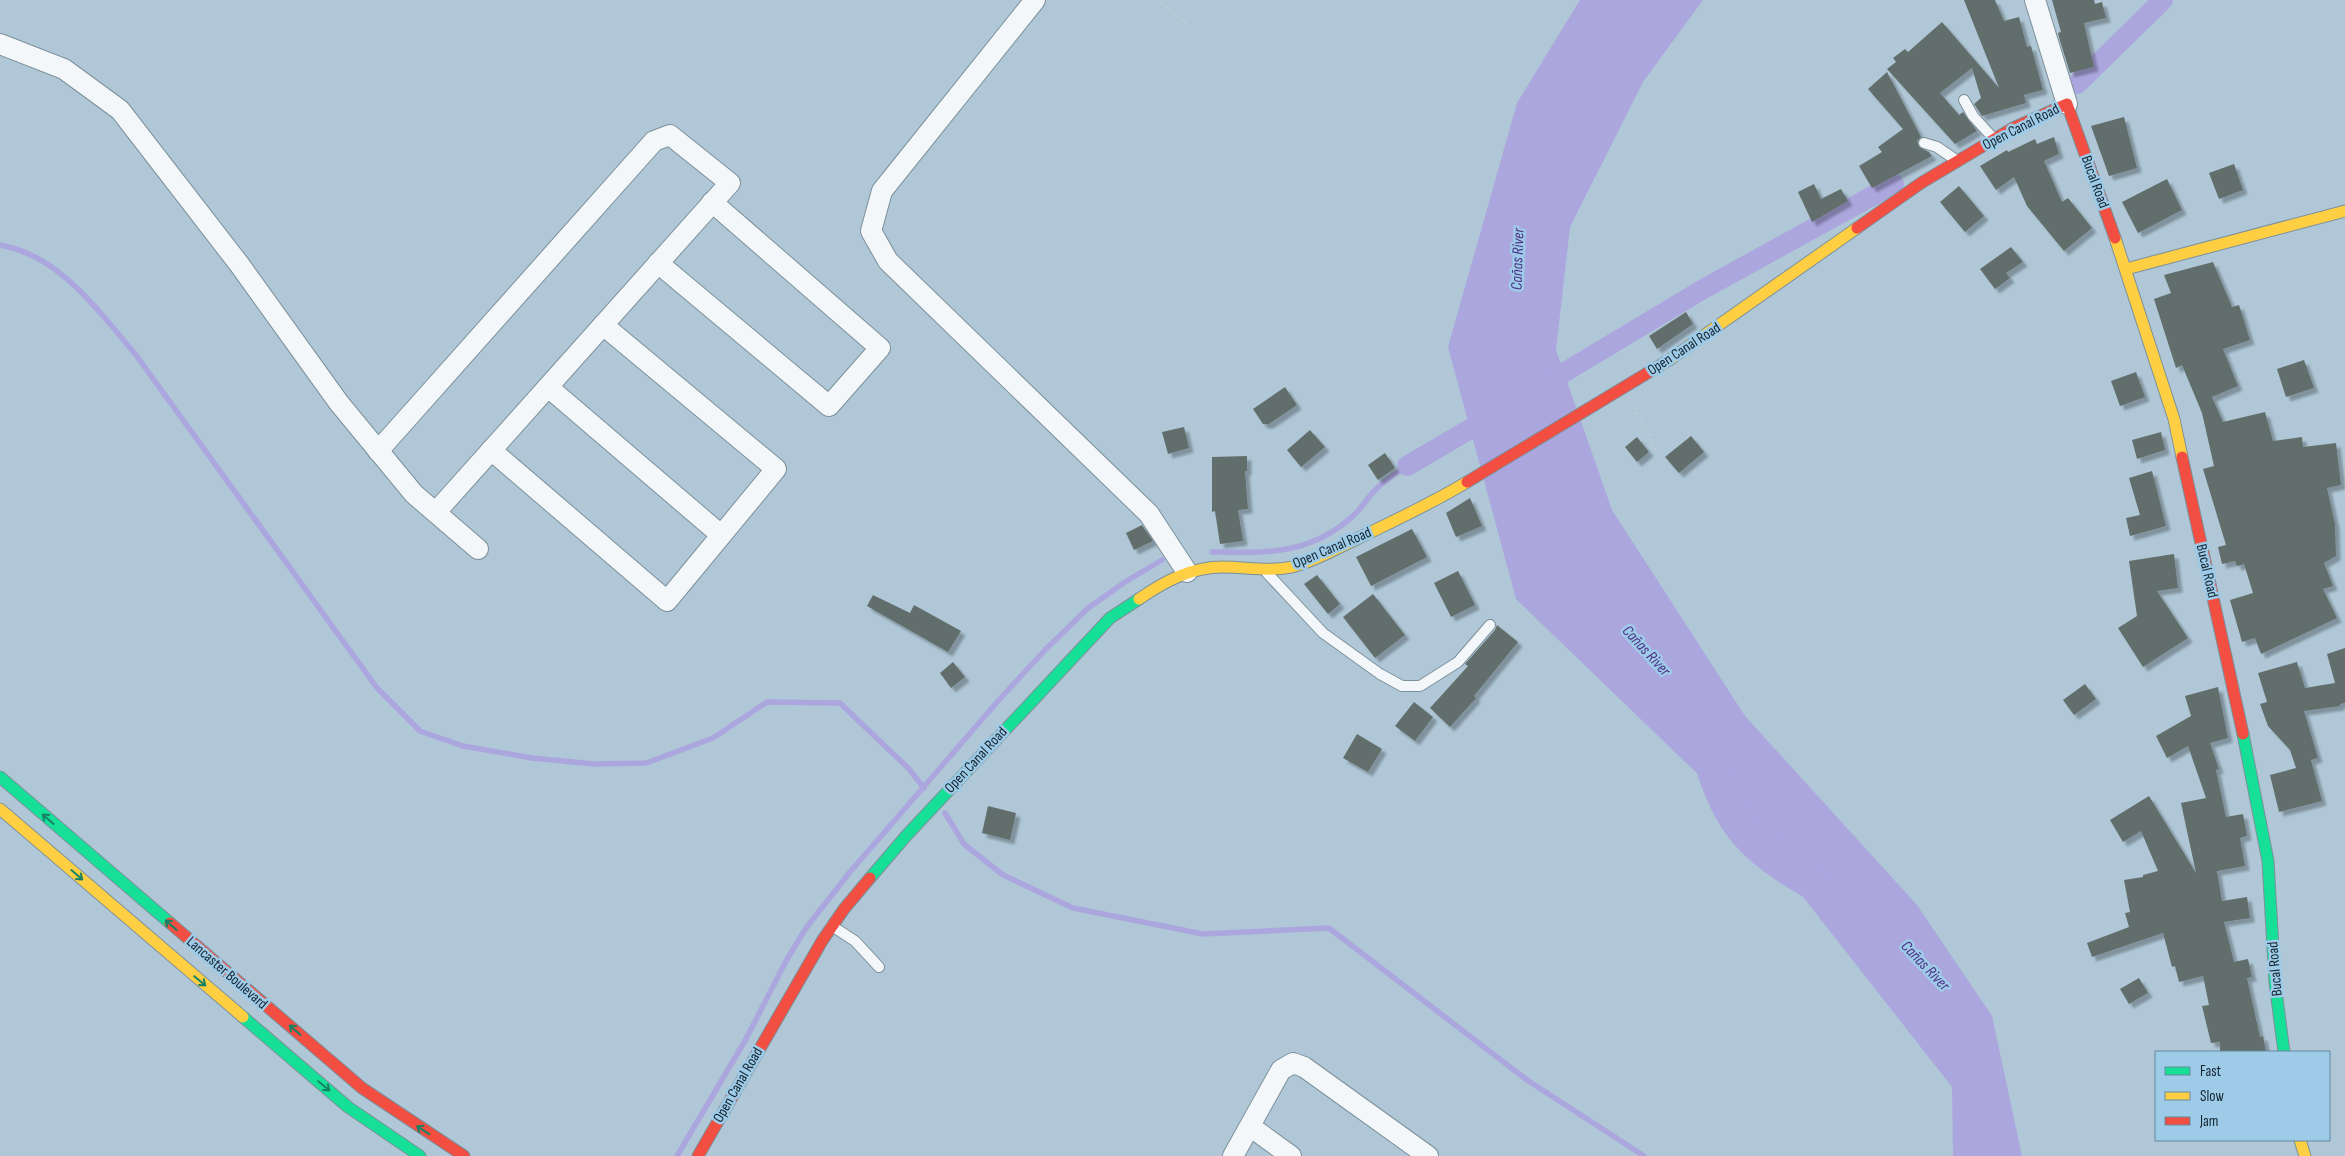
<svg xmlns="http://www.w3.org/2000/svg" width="2345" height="1156" viewBox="0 0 2345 1156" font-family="'Sofia Sans Condensed',sans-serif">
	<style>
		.water { fill: #aca6df }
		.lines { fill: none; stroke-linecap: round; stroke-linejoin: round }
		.stream { stroke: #aca6df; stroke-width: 5.5 }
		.canal { stroke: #aca6df; stroke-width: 20 }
		.river { stroke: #aca6df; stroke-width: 35 }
		.building { fill: #626e6c; filter: url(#shadow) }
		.lane-casing { stroke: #7d909b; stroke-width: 12 }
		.street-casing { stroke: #7d909b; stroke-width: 22 }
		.fast-casing { stroke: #7d909b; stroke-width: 13 }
		.slow-casing { stroke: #7d909b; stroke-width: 13 }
		.jam-casing { stroke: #7d909b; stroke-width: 13 }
		.path { stroke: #c7cfd4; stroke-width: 3; stroke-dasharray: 1 4; stroke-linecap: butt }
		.lane { stroke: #f3f7f9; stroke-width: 10 }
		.street { stroke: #f3f7f9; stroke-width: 20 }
		.fast { stroke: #16e098; stroke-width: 11 }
		.slow { stroke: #ffcf43; stroke-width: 11 }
		.jam { stroke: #f24e42; stroke-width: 11 }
		.oneway { stroke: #158264 }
		.labels { text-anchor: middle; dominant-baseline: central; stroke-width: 5; stroke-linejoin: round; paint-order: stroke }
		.street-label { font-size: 15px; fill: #142530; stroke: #9ecbe7 }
		.water-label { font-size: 16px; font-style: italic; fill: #4f3288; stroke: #9ecbe7 }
	</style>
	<defs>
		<filter id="shadow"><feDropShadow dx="4.5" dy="4.5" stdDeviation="1" flood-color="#0004"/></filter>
	</defs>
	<rect width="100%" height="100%" fill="#afc7d6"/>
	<path class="water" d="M1580 0H1703L1643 82 1570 227 1556 350 1612 510 1745 716 1917 905 1992 1016 2022 1156H1953L1952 1087 1735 810 1516 599 1448 347 1517 103Z"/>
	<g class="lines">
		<g class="stream">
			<path d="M0 245C60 255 99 312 136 355L377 688 420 731 463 746 532 758 594 764 646 763 713 738 767 702 840 703 909 769 924 788"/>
			<path d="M1212 552C1267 553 1313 555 1356 513 1363 506 1369 496 1376 489 1385 480 1397 473 1407 466"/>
			<path d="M945 813 964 844 1003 875 1073 908 1203 934 1329 928 1527 1080 1644 1156"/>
			<path d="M677 1156 746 1039 786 961 806 928 850 872 998 701 1045 650 1087 609 1125 582 1162 560"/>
		</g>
		<g class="canal">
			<path d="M2077 84 2163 0"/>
			<path d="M1540 387 1705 288 1894 184"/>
			<path d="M1407 466 1494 415"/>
		</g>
		<path class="river" d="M1711 758C1728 822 1754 849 1811 881"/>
	</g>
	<g class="building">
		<path d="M1964 0H1995L2004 21 2019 17 2027 47 2031 46 2043 90 2024 95 2026 103 1982 116 1974 104 1981 98 1972 68 1940 93 1959 115 1963 112 1977 131 1955 144 1887 69 1896 62 1893 58 1905 49 1908 52 1942 22 1999 88Z"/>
		<path d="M2052 0H2094L2095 4 2102 2 2106 18 2084 23 2094 67 2070 73 2060 41 2058 33 2061 32Z"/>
		<path d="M1887 72 1921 137 1917 141 1919 147 1929 152 1932 156 1872 188 1859 166 1882 152 1878 147 1903 129 1868 89Z"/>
		<path d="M2124 117 2137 168 2109 176 2091 126Z"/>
		<path d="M2054 137 2059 154 2044 161 2062 202 2068 198 2092 228 2064 251 2027 206 2014 177 1996 190 1980 166 2007 150 2008 152 2035 139 2037 144Z"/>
		<path d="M2234 164 2243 190 2219 199 2209 173Z"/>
		<path d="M2167 179 2182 210 2138 233 2122 202Z"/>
		<path d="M1814 184 1821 199 1841 189 1848 201 1812 222 1798 192Z"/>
		<path d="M1959 186 1984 216 1965 232 1940 202Z"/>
		<path d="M2011 247 2023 262 2006 273 2010 278 1995 289 1980 269Z"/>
		<path d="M2213 262 2232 307 2239 305 2250 340 2223 349 2238 386 2212 397 2223 422 2265 412 2273 441 2302 437 2303 447 2336 443 2341 485 2327 488 2335 524 2336 556 2324 563 2333 586 2323 589 2337 618 2261 654 2255 638 2242 642 2230 600 2253 593 2244 564 2237 566 2235 561 2222 564 2218 547 2226 545 2203 469 2214 466 2202 413 2182 365 2176 368 2154 299 2171 293 2164 275Z"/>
		<path d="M1686 312 1693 324 1657 349 1649 336Z"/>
		<path d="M2304 360 2314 388 2286 397 2277 369Z"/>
		<path d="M2136 372 2145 397 2120 406 2111 381Z"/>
		<path d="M1285 387 1297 405 1269 424H1263L1253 409Z"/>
		<path d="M1184 427 1189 448 1168 454 1162 432Z"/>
		<path d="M1310 430 1325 447 1301 467 1287 450Z"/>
		<path d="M2161 432 2165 450 2137 459 2132 440Z"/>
		<path d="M1691 436 1704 452 1679 473 1665 457Z"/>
		<path d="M1637 437 1649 452 1637 462 1625 447Z"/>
		<path d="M1385 453 1395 468 1378 480 1368 465Z"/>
		<path d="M1247 456V471H1245L1248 509 1238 510 1243 541 1220 544 1215 511 1212 512V457Z"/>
		<path d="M2152 471 2166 526 2130 536 2126 518 2140 515 2129 478Z"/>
		<path d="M1470 498 1482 526 1456 537 1446 513Z"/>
		<path d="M1142 525 1153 541 1134 550 1126 533Z"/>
		<path d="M1412 529 1427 557 1371 586 1356 557Z"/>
		<path d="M2174 554 2178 588 2157 591 2188 638 2143 667 2118 628 2137 616 2129 561Z"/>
		<path d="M1458 571 1475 605 1451 617 1434 583Z"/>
		<path d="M1317 575 1340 604 1328 614 1304 584Z"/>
		<path d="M1373 594 1405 635 1375 658 1343 617Z"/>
		<path d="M873 595 910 613 914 605 961 631 948 652 867 606Z"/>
		<path d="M1497 625 1518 642 1474 696 1476 698 1450 727 1430 708 1468 666 1465 664 1495 630Z"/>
		<path d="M2345 648V703L2340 704V706L2304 711 2318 758 2311 760 2322 801 2279 812 2270 775 2296 768 2290 750 2268 726 2260 704 2267 702 2258 673 2297 662 2305 688 2335 683 2327 654Z"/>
		<path d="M953 662 965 677 951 688 940 673Z"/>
		<path d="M2085 684 2096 699 2074 715 2063 700Z"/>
		<path d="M2218 687 2228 738 2210 743 2219 769 2216 770 2226 817 2243 814 2247 836 2240 838 2245 866 2217 871 2222 901 2247 897 2250 918 2224 922 2234 962 2248 959 2252 977 2247 978 2260 1037 2263 1036 2266 1052H2220V1042L2211 1043 2202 1006 2209 1005 2203 976 2179 982 2175 966 2172 967 2163 933 2092 957 2087 943 2129 927 2125 913 2130 912 2124 880 2143 877V875L2158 871 2141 831 2123 842 2110 820 2149 796 2196 873 2181 803 2206 798 2188 746 2167 758 2156 736 2191 716 2185 696Z"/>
		<path d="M1414 702 1433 717 1415 741 1395 726Z"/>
		<path d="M1357 734 1382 749 1368 772 1343 758Z"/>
		<path d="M988 806 1016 813 1010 840 982 833Z"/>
		<path d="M2139 978 2148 993 2129 1004 2120 989Z"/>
	</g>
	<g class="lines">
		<g class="lane-casing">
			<g id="lane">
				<path d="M1964 100 1973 116 1994 139"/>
				<path d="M1924 143 1937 147 1956 160"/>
				<path d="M1267 573 1323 633 1380 674 1402 686H1420L1458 662 1490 625"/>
				<path d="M832 926 855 941 879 967"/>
			</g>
		</g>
		<g class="street-casing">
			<g id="street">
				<path d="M1035 0 882 191 871 231 888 261 1149 514 1187 572"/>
				<path d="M2035 0 2067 104"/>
				<path d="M0 44 64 69 120 110 239 264 339 403 414 494 478 549"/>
				<path d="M658 263 829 406 880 348 712 202"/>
				<path d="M548 387 721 535"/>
				<path d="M491 450 667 601 776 469 603 325"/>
				<path d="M378 451 654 141 670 135 730 183 436 512"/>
				<path d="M1251 1127 1291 1156"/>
				<path d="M1233 1156 1281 1070 1293 1063 1304 1067 1428 1156"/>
			</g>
		</g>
		<g class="fast-casing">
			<g id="fast">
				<path d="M2243 734 2268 861 2275 983 2284 1052"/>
				<path d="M0 777 170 923"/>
				<path d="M870 878 906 836 1110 618 1139 599"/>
				<path d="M243 1017 348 1107 420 1156"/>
			</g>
		</g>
		<g class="slow-casing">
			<g id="slow">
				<path d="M2115 238 2174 419 2182 457"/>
				<path d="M2126 269 2345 211"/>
				<path d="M1669 360 1857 228"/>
				<path d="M1139 599C1165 581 1191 567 1223 567 1246 567 1269 572 1292 567 1318 560 1341 546 1365 535 1400 518 1434 502 1467 482"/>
				<path d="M0 809 243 1017"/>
				<path d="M2300 1140 2305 1156"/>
			</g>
		</g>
		<g class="jam-casing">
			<g id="jam">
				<path d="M1857 228 1921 183 2013 128 2067 104 2115 238"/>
				<path d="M2182 457 2243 734"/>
				<path d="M1467 482 1669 360"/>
				<path d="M170 923 362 1088 464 1156"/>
				<path d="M698 1156 822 941 844 909 870 878"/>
			</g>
		</g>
		<g class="path">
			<path d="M1158 0 1188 25"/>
			<path d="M1635 408 1657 453"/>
		</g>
		<use href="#lane" class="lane"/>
		<use href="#street" class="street"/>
		<use href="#fast" class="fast"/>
		<use href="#slow" class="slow"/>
		<use href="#jam" class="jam"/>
	</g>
	<defs><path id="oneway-shaft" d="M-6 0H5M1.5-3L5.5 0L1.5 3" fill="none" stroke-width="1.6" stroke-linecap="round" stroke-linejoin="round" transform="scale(1.25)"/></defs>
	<g class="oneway">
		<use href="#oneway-shaft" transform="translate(48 819) rotate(-139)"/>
		<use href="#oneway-shaft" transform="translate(77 875) rotate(41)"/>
		<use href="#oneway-shaft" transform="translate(171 925) rotate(-139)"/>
		<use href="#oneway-shaft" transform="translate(200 981) rotate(40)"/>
		<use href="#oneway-shaft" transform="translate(295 1030) rotate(-139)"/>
		<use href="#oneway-shaft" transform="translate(324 1086) rotate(40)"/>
		<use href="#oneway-shaft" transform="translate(423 1130) rotate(-147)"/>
	</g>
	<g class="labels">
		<g class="street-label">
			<text transform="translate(2021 127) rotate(-27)">Open Canal Road</text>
			<text transform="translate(2095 182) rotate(70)">Bucal Road</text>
			<text transform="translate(1684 349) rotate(-33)">Open Canal Road</text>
			<text transform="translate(1332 548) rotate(-23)">Open Canal Road</text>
			<text transform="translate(2207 571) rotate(77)">Bucal Road</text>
			<text transform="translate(976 760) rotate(-47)">Open Canal Road</text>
			<text transform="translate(2275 969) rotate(-95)">Bucal Road</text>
			<text transform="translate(227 973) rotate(41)">Lancaster Boulevard</text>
			<text transform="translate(738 1085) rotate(-60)">Open Canal Road</text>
		</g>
		<g class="water-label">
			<text transform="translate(1518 259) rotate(-88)">Cañas River</text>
			<text transform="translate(1646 651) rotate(47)">Cañas River</text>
			<text transform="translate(1925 966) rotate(46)">Cañas River</text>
		</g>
	</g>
	<rect x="2155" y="1051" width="175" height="90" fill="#9ecbe7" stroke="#67899e"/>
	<rect x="2165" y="1067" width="25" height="8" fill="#16e098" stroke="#67899e"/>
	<text x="2200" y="1076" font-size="15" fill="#142530">Fast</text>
	<rect x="2165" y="1092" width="25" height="8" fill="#ffcf43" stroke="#67899e"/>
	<text x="2200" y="1101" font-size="15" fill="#142530">Slow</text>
	<rect x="2165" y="1117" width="25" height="8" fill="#f24e42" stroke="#67899e"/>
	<text x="2200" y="1126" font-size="15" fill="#142530">Jam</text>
</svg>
